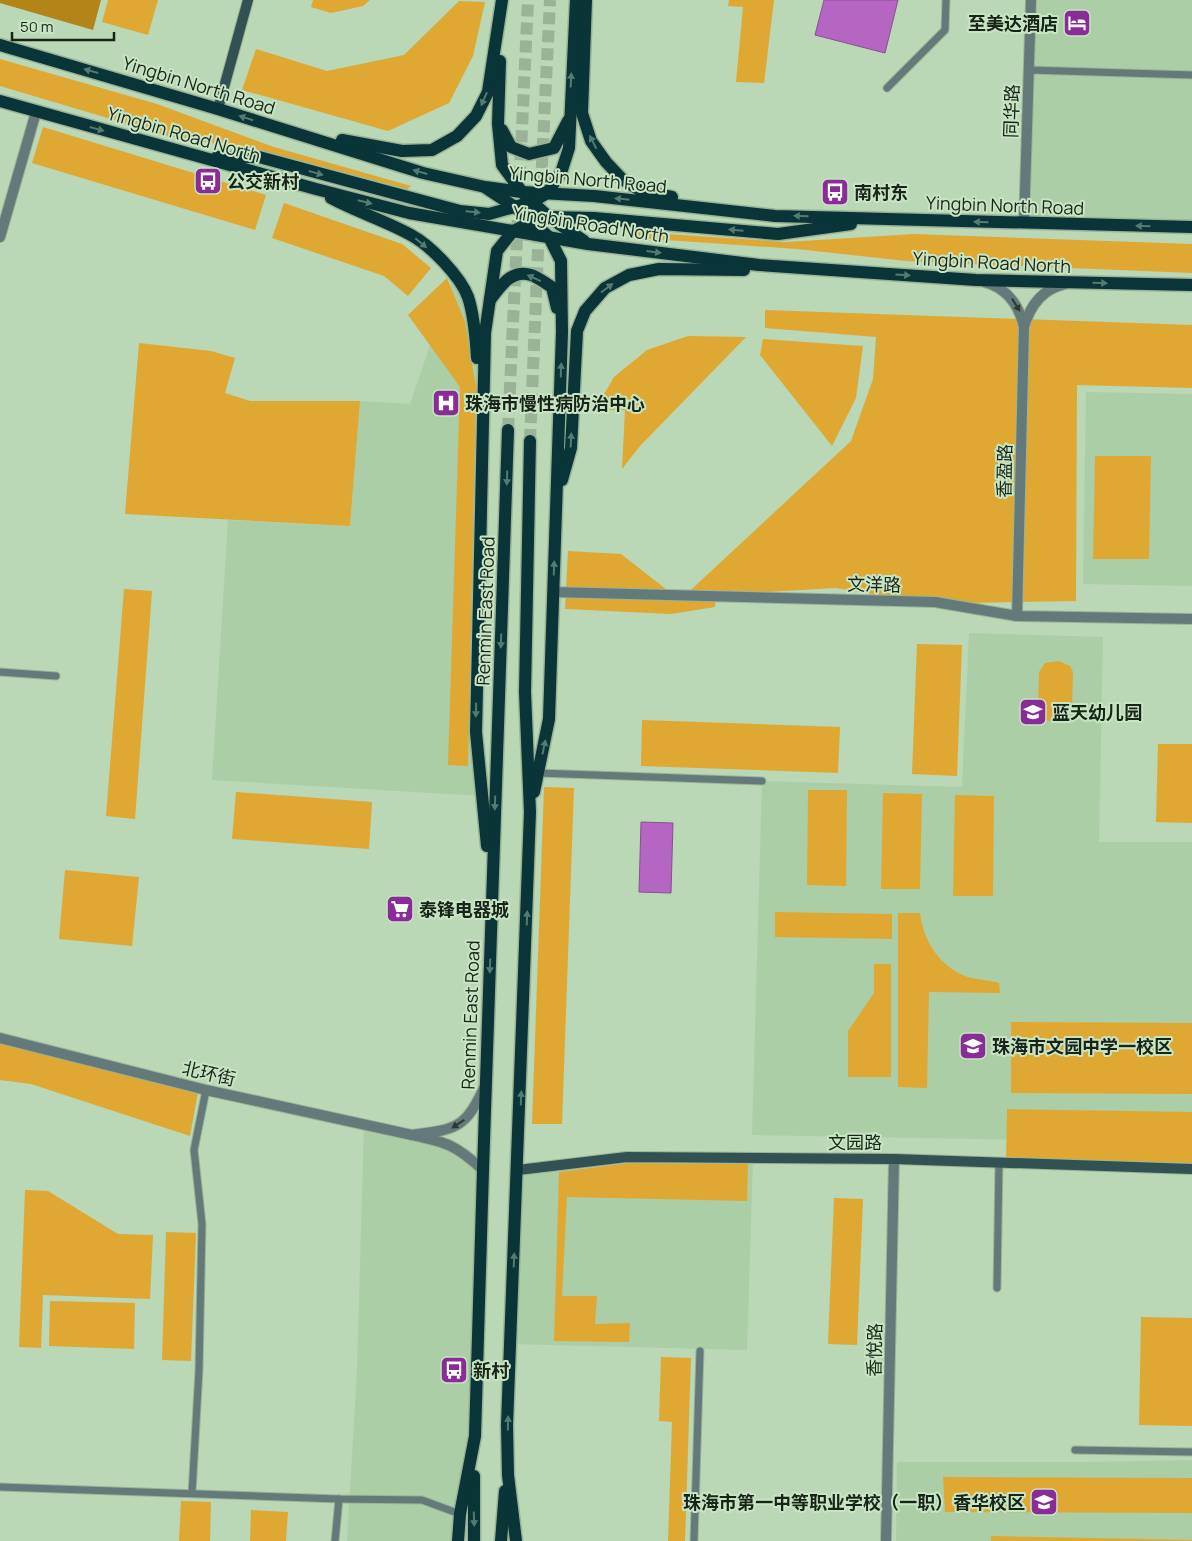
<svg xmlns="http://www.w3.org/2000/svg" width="1192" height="1541" viewBox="0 0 1192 1541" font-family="Manrope,'Noto Sans SC',sans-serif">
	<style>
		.built { fill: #accea7 }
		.green { fill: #dfa832 }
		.forest { fill: #b38417 }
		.water { fill: #b565c2; stroke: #86528f }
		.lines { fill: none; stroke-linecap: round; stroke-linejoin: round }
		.primary-tunnel { stroke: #9ab396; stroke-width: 12; stroke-dasharray: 12 6; stroke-linecap: butt }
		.lane-casing { stroke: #9ab396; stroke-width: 9 }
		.street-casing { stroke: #9ab396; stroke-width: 12 }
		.secondary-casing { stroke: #9ab396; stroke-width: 12 }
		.primary-casing { stroke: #9ab396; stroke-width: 15 }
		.lane { stroke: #64797a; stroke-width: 7 }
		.street { stroke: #64797a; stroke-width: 10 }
		.secondary { stroke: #325153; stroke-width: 10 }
		.primary { stroke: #093538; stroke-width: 12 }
		.oneway { fill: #557b70 }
		.oneway2 { fill: #2c3930 }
		.labels { text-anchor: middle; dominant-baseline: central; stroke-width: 4; stroke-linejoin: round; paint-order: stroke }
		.poi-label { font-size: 18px; font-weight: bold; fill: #192418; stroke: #c7e4c3; text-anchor: start }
		.street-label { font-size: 18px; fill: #192418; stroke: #c7e4c3 }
	</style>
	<rect width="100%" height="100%" fill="#bad7b6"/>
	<g class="built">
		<path d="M1031 0H1192V228L1024 223Z"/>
		<path d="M454 275 467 297 475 338 483 416 482 796 212 780 228 520 350 526 360 401 410 404Z"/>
		<path d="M1086 392 1192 394V586L1083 584Z"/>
		<path d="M969 633 1103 637 1099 842H1192V1143L752 1135 762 781 962 787Z"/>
		<path d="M364 1125 450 1147 482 1170 475 1435 458 1541H347L357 1370Z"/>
		<path d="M628 1157 753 1158 747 1350 511 1344 518 1170Z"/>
		<path d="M1192 1460V1541H896L897 1462H1086Z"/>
	</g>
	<g class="green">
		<path d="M108 0H158L148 35 102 22Z"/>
		<path d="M313 0H370L363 6 331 13 311 7Z"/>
		<path d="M729 0H774L764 83 736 82 743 7 728 6Z"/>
		<path d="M459 1 485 2 473 56 449 103 388 131 242 90 256 49 327 71 404 55Z"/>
		<path d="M0 59 157 104 274 147 411 186 407 189 275 154 168 136 0 86Z"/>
		<path d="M43 127 266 195 255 230 32 163Z"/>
		<path d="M284 203 402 244 431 268 408 296 384 276 272 238Z"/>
		<path d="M638 232 786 242 914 234 1192 244V273L945 263 906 261 797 249 637 238Z"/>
		<path d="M447 278 465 322 476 387 468 766 448 765 460 387 408 315Z"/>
		<path d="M765 310 1192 325V388L1077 385 1076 601 967 603 952 610 880 600 872 594 836 588 716 595 715 607 671 614 565 609 568 551 621 554 680 600 851 441 873 379 876 337 765 328Z"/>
		<path d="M688 336 746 337 640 446 622 469 625 410H595L614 377 647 350Z"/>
		<path d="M763 339 863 346 856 398 832 446 760 355Z"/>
		<path d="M139 343 211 351 235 358 225 393 250 401H360L350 526 125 514Z"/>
		<path d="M1095 456H1151L1149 559H1093Z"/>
		<path d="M124 589 152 591 135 819 106 816Z"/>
		<path d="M917 644 962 645 957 776 912 774Z"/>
		<path d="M1059 661 1070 666 1073 672 1072 710 1065 720 1056 723 1043 719 1038 712 1039 672 1045 663Z"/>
		<path d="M642 720 840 727 838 773 641 766Z"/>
		<path d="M1158 744H1192V823L1156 822Z"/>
		<path d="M544 787 574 788 562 1124H532Z"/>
		<path d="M808 790H847L846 886 807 885Z"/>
		<path d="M236 792 372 802 369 849 232 839Z"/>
		<path d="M883 793 922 794 920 889H881Z"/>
		<path d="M955 795 994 796 993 896H953Z"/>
		<path d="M65 870 139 877 132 946 59 939Z"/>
		<path d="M775 912 892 914V939L775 937Z"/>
		<path d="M898 913H920C923 940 940 968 968 977 978 980 989 980 999 983L1000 993 929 992 927 1088 898 1087Z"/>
		<path d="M874 964H891V1077H848V1031L874 993Z"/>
		<path d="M1011 1022 1192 1023V1094L1011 1093Z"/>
		<path d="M0 1043 198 1092 190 1136 31 1084 0 1080Z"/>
		<path d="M1007 1109 1192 1112V1163L1006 1160Z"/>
		<path d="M629 1163 748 1164 747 1201 567 1197 562 1296H597L595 1324 630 1323 629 1342 554 1341 559 1172Z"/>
		<path d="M25 1190 48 1191 118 1234 153 1235 150 1299 43 1295 41 1348 19 1347Z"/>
		<path d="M834 1198 863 1199 857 1345 828 1344Z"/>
		<path d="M166 1232 196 1233 191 1361 162 1360Z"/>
		<path d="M50 1301 135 1303 134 1349 49 1346Z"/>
		<path d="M1141 1317 1192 1318V1426L1139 1425Z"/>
		<path d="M661 1357 691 1358 685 1541H668L672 1422 659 1421Z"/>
		<path d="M943 1477 1192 1478V1513L945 1512Z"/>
		<path d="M181 1501 211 1502 210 1541H179Z"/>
		<path d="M251 1510 288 1512 286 1541H250Z"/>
		<path d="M991 1536 1192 1540V1541H991Z"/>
	</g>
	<path class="forest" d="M0 0H101L93 30 0 3Z"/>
	<g class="water">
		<path d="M824 0H898L885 53 815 35Z"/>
		<path d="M641 822 673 823 671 893 639 892Z"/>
	</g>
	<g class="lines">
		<g class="primary-tunnel">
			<path d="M540 204 550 0"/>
			<path d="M508 430 528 0"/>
			<path d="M530 441 539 227"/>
		</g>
		<g class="lane-casing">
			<g id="lane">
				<path d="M1029 70 1192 75"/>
				<path d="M887 88 945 30 946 0"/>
				<path d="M0 672 56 676"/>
				<path d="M538 773 762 781"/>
				<path d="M997 1288 999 1162"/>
				<path d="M1075 1450 1192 1452"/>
				<path d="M0 1487 339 1499 422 1500 460 1514"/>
				<path d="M192 1493 199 1370 202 1224 194 1150 206 1090"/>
				<path d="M335 1541 339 1499"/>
				<path d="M694 1541 700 1351"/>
			</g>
		</g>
		<g class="street-casing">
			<g id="street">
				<path d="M1024 223 1031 0"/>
				<path d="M0 237 36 112"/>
				<path d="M984 282C1007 288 1019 305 1024 327 1030 306 1042 289 1065 284"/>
				<path d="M553 592 935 602 1017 616 1192 619"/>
				<path d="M1017 616 1024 327"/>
				<path d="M0 1038 206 1090 412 1135"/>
				<path d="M483 1170C456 1145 446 1142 412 1135 457 1129 465 1129 485 1086"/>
				<path d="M886 1541 894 1159"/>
			</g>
		</g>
		<g class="secondary-casing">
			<g id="secondary">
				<path d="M218 109 248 0"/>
				<path d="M518 1170 627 1157 894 1159 1192 1169"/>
			</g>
		</g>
		<g class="primary-casing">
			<g id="primary">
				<path d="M586 0 582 113 591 141 606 162 622 179 641 191 672 197"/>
				<path d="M0 45 218 109 423 173 485 187 522 192 594 196 775 216 1192 227"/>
				<path d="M500 61 498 124 502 165 522 192 532 202 549 217 584 241"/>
				<path d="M0 101 316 189 409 213 588 244 759 265 976 280 1192 285"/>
				<path d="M502 130 511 147 529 154 554 148 568 121"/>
				<path d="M342 140 402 151 432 150 457 136 476 116 488 92 502 0"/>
				<path d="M217 157H259L460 211 489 214 532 202 547 193 561 173 569 148 576 0"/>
				<path d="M486 188 515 207 549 237 561 261 562 332 549 719 534 792"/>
				<path d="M331 198C357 212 386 221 411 235 431 246 460 276 468 297 473 312 476 341 477 358"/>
				<path d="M490 300C500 286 512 269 531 275 538 277 546 284 552 287L557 308"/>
				<path d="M562 480 571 448 577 331 585 311 605 288 629 275 659 269 744 270"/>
				<path d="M487 846 476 732 485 333 497 251 513 231 531 222 549 217 594 218 778 234 851 224"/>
				<path d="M474 1476V1541"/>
				<path d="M458 1541 460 1514 475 1436 483 1170 508 430"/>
				<path d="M501 1541 505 1491"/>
				<path d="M516 1541 508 1475 507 1425 530 812 525 692 530 441"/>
			</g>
		</g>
		<use href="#lane" class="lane"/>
		<use href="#street" class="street"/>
		<use href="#secondary" class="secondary"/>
		<use href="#primary" class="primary"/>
	</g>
	<defs><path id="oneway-solid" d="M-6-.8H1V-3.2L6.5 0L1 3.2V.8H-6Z" transform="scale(1.25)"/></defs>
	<g class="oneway">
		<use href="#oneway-solid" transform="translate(91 71) rotate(-164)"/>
		<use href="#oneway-solid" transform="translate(571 80) rotate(-87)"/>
		<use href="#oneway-solid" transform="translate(484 99) rotate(114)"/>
		<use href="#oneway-solid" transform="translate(246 118) rotate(-163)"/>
		<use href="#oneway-solid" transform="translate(97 129) rotate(16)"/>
		<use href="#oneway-solid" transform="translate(593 142) rotate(-117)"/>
		<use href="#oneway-solid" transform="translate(420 172) rotate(-164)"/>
		<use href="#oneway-solid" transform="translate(316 173) rotate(16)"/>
		<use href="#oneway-solid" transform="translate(622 199) rotate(-174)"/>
		<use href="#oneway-solid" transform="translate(365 202) rotate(14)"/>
		<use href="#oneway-solid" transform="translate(473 212) rotate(5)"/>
		<use href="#oneway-solid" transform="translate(801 216) rotate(-178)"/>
		<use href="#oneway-solid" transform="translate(981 222) rotate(-178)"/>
		<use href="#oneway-solid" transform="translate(1143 226) rotate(-178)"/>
		<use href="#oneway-solid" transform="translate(736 230) rotate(-175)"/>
		<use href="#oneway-solid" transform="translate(421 243) rotate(40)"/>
		<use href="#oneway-solid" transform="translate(654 252) rotate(7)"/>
		<use href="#oneway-solid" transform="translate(903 275) rotate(4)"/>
		<use href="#oneway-solid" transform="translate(534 278) rotate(-156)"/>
		<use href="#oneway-solid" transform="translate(1100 283) rotate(1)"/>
		<use href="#oneway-solid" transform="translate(607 288) rotate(-37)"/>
		<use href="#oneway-solid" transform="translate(561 370) rotate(-88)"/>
		<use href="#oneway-solid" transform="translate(571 440) rotate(-87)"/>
		<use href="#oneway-solid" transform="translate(507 478) rotate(92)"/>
		<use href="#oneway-solid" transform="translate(554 568) rotate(-88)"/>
		<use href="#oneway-solid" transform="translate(501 641) rotate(92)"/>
		<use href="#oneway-solid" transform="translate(476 710) rotate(91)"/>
		<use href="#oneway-solid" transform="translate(544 747) rotate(-78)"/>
		<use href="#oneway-solid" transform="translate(495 803) rotate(92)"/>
		<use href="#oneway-solid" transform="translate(527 918) rotate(-88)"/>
		<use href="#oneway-solid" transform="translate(490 966) rotate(92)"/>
		<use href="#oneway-solid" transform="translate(521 1098) rotate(-88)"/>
		<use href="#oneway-solid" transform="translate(514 1260) rotate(-88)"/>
		<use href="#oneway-solid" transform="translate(508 1423) rotate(-89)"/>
		<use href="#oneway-solid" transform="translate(474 1519) rotate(88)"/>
	</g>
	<g class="oneway2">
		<use href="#oneway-solid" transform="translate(1016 305) rotate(58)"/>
		<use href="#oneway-solid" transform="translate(458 1124) rotate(146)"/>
	</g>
	<defs>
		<g id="hotel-square" transform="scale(1.4375)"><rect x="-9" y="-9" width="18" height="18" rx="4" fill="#892c97" stroke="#c7e4c3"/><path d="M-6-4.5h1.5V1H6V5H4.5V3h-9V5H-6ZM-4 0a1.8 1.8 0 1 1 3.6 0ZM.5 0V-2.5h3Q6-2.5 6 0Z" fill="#fff"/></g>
		<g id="bus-square" transform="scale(1.4375)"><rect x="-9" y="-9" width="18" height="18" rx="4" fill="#892c97" stroke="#c7e4c3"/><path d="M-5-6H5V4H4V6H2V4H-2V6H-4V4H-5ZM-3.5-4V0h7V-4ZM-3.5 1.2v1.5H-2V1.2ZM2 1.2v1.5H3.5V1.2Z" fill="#fff"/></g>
		<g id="hospital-square" transform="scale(1.4375)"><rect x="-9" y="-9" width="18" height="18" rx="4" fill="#892c97" stroke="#c7e4c3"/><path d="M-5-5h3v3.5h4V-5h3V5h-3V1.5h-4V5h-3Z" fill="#fff"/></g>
		<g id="school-square" transform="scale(1.4375)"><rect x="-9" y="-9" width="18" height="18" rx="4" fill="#892c97" stroke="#c7e4c3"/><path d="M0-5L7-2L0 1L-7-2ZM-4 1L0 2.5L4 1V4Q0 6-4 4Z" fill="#fff"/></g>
		<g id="supermarket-square" transform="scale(1.4375)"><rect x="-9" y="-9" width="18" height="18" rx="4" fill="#892c97" stroke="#c7e4c3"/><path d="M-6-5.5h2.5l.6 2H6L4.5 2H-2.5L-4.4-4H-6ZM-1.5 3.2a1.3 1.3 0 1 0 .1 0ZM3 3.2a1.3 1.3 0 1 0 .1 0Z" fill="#fff"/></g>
	</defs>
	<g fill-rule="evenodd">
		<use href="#hotel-square" x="1077" y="23"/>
		<use href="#bus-square" x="208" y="181"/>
		<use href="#bus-square" x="835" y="192"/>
		<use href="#hospital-square" x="446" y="403"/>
		<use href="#school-square" x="1033" y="712"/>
		<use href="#supermarket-square" x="400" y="909"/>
		<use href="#school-square" x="973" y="1046"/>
		<use href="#bus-square" x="454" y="1370"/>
		<use href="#school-square" x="1044" y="1502"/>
	</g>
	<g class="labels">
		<g class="poi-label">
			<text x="1058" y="23" text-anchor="end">至美达酒店</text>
			<text x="227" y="181">公交新村</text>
			<text x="854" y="192">南村东</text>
			<text x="465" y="403">珠海市慢性病防治中心</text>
			<text x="1052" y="712">蓝天幼儿园</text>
			<text x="419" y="909">泰锋电器城</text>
			<text x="992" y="1046">珠海市文园中学一校区</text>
			<text x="473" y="1370">新村</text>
			<text x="1025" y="1502" text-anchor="end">珠海市第一中等职业学校（一职）香华校区</text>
		</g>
		<g class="street-label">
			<text transform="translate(199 85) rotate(17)">Yingbin North Road</text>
			<text transform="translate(1011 111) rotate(-88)">同华路</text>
			<text transform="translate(184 134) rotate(16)">Yingbin Road North</text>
			<text transform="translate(588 179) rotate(5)">Yingbin North Road</text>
			<text transform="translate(1005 205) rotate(2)">Yingbin North Road</text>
			<text transform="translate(591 224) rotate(9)">Yingbin Road North</text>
			<text transform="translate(992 262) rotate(3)">Yingbin Road North</text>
			<text transform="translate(1004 471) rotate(-89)">香盈路</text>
			<text transform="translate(874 584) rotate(1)">文洋路</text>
			<text transform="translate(485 611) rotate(-88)">Renmin East Road</text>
			<text transform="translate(470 1015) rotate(-88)">Renmin East Road</text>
			<text transform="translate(209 1073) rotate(13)">北环街</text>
			<text x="855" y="1142">文园路</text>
			<text transform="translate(874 1350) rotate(-89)">香悅路</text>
		</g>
	</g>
	<path d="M12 32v8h102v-8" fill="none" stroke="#192418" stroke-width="2.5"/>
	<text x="20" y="32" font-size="15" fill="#192418" stroke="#c7e4c3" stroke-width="4" paint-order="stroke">50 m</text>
</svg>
